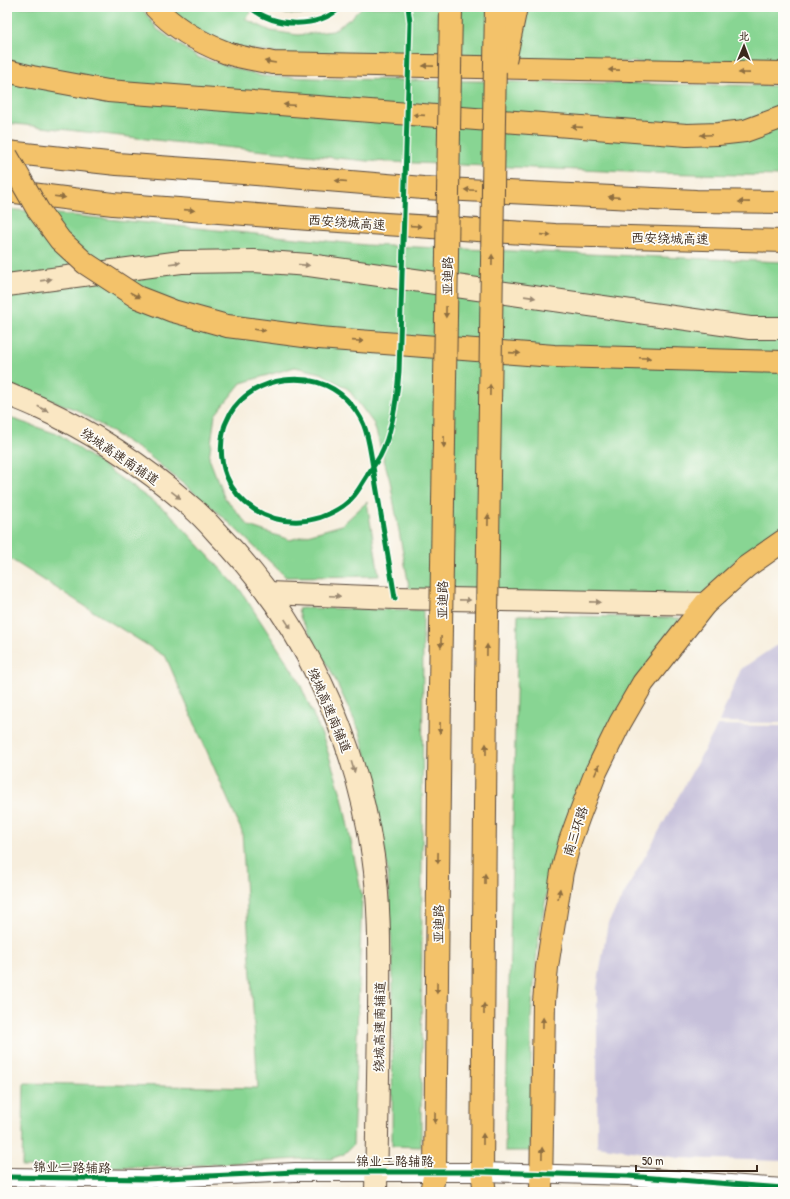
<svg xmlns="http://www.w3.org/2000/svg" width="790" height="1199" viewBox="0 0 790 1199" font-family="'Patrick Hand','LXGW WenKai TC',sans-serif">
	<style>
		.industrial { fill: #c6c0da }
		.green { fill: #88d593; stroke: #628058 }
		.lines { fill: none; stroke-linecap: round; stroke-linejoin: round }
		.street-casing { stroke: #57473b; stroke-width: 20 }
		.secondary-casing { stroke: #57473b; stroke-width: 24 }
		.highway-casing { stroke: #57473b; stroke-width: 24 }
		.street { stroke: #fff; stroke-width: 18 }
		.secondary { stroke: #fae7c3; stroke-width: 22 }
		.highway { stroke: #f3c26a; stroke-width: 22 }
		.highway-bridge-casing { stroke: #57473b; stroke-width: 24; stroke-linecap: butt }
		.highway-bridge { stroke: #f3c26a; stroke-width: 22 }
		.cycleway-casing { stroke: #fdfcf7; stroke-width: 8 }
		.cycleway { stroke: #00873e; stroke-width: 5 }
		.oneway { fill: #8e6e40 }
		.oneway2 { fill: #9a8870 }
		.labels { text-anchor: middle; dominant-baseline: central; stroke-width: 3.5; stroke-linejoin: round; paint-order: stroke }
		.street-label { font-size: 13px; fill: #3b2a1e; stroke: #fdfcf7 }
	</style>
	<rect width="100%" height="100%" fill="#fdfcf7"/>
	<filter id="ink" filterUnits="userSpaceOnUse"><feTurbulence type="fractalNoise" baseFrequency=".025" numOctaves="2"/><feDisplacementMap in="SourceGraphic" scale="8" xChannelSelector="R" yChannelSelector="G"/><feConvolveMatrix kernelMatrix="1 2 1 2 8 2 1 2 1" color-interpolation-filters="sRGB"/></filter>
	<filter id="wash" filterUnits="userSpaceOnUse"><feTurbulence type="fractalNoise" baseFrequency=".012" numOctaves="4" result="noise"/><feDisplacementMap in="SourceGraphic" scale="16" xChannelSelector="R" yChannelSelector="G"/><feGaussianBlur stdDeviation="0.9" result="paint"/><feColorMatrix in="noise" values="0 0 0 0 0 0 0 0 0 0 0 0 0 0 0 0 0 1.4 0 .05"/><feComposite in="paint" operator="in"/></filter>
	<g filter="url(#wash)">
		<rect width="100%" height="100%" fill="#f7eedd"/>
		<g class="industrial">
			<path d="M783 641V723L719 722 741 669Z"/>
			<path d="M718 725 783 726V1161L679 1158 597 1146V988L608 923Z"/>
		</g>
		<g class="green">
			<path d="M7 7H141L157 29 197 57 262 76 339 79 783 86V176L652 173 368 161 173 142 7 123Z"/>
			<path d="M167 7H256L245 19 271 31 298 35 333 31 351 18 362 7H783V65L293 56 232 46 186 26Z"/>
			<path d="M268 7H331L309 14H286Z"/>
			<path d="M7 209 366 245 783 262V525L732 564 702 595 410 592 390 481 374 424 348 389 321 373 295 367 241 383 215 415 209 458 224 497 249 526 290 540 342 525 367 502 379 576 286 577 221 515 148 455 77 410 7 384Z"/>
			<path d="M7 417 60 435 169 513 241 591 298 679 324 740 342 797 362 896 353 1145 344 1154 331 1159H298L170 1167H22L24 1083 258 1088 242 832 166 657 7 557Z"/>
			<path d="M304 608 423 610 421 1147 392 1146 393 977 388 872 373 783 360 732 331 671 301 619 298 609Z"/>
			<path d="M518 615 680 618 551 871 538 941 531 1017V1151H505Z"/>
		</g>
	</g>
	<g filter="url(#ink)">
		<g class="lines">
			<g class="street-casing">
				<path id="street" d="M7 1177 146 1179 295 1172H482L628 1176 783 1188"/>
			</g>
			<g class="secondary-casing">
				<g id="secondary">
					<path d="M7 285 181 262 254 261 309 265 750 328H783"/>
					<path d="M7 394C17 398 28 402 38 407 93 432 145 467 190 506 200 514 209 524 217 533 303 620 356 737 373 856 381 911 379 965 379 1019 378 1077 377 1134 376 1192"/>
					<path d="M268 593 395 598 705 604"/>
				</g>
			</g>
			<g class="highway-casing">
				<g id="highway">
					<path d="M155 7C174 28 201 43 227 53 241 58 258 60 273 63L783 73"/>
					<path d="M7 71 32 77 108 91 687 135 718 134 745 131 783 117"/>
					<path d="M7 152 117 164 243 173 423 188 696 201 783 202"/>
					<path d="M7 191 113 204 309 219 555 235 783 241"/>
					<path d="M319 338 554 356 783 362"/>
					<path d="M431 1192 435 1172 440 689"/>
					<path d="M485 1192 482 1172 486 689"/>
					<path d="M541 1192 544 1002 547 967 562 872 570 841 579 816 596 772 620 723 643 683 705 604 746 567 783 541"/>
				</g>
			</g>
			<use href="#street" class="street"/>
			<use href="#secondary" class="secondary"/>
			<use href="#highway" class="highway"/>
			<g class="highway-bridge-casing">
				<g id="highway-bridge">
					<path d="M505 61 516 7"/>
					<path d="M7 156 38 210 60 240 85 263 137 297 173 311 227 326 319 338"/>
					<path d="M440 689 451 7"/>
					<path d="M486 689 494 119 496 7"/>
				</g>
			</g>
			<use href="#highway-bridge" class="highway-bridge"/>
			<g class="cycleway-casing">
				<g id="cycleway">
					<path d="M250 7C275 28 317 29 341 7"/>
					<path d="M395 598 371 455C367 431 364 417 346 399 314 367 253 375 230 414 228 419 225 423 224 428 206 500 283 547 343 506 354 499 360 487 367 476 371 469 376 463 380 456 393 431 397 398 399 371L410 22 408 7"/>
					<path d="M7 1177 146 1179 295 1172H482L628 1176 783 1188"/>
				</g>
			</g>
			<use href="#cycleway" class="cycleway"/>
		</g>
		<defs><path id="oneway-solid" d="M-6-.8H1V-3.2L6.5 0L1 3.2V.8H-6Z"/></defs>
		<g class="oneway">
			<use href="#oneway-solid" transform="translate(270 62) rotate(-171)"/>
			<use href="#oneway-solid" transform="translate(428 66) rotate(-179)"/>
			<use href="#oneway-solid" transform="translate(614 70) rotate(-179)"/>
			<use href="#oneway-solid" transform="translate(744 73) rotate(-179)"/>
			<use href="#oneway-solid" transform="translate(289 105) rotate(-176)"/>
			<use href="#oneway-solid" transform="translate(419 115) rotate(-176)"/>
			<use href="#oneway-solid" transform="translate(577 127) rotate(-176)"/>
			<use href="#oneway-solid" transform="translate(706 135) rotate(178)"/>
			<use href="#oneway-solid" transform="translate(341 181) rotate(-175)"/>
			<use href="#oneway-solid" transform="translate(470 190) rotate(-177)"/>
			<use href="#oneway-solid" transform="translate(60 197) rotate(7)"/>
			<use href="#oneway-solid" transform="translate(614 197) rotate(-177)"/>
			<use href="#oneway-solid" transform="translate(744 202) rotate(-179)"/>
			<use href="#oneway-solid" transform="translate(189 210) rotate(4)"/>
			<use href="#oneway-solid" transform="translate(416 226) rotate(4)"/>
			<use href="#oneway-solid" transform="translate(546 235) rotate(4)"/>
			<use href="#oneway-solid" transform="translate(492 260) rotate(-89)"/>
			<use href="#oneway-solid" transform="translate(135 295) rotate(29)"/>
			<use href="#oneway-solid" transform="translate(446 312) rotate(91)"/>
			<use href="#oneway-solid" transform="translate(260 330) rotate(7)"/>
			<use href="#oneway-solid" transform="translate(358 341) rotate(4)"/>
			<use href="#oneway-solid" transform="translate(515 353) rotate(4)"/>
			<use href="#oneway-solid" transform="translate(645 358) rotate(2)"/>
			<use href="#oneway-solid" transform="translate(490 390) rotate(-89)"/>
			<use href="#oneway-solid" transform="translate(444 442) rotate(91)"/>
			<use href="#oneway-solid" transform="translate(488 520) rotate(-89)"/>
			<use href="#oneway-solid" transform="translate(441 642) rotate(91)"/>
			<use href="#oneway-solid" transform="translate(487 650) rotate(-89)"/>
			<use href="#oneway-solid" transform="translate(440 728) rotate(91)"/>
			<use href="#oneway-solid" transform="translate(486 749) rotate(-90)"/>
			<use href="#oneway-solid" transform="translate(597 770) rotate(-66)"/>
			<use href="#oneway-solid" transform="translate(438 858) rotate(91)"/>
			<use href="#oneway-solid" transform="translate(485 879) rotate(-90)"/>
			<use href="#oneway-solid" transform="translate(559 894) rotate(-80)"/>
			<use href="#oneway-solid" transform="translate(437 988) rotate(91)"/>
			<use href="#oneway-solid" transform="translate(484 1009) rotate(-90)"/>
			<use href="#oneway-solid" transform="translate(543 1023) rotate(-89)"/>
			<use href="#oneway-solid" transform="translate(435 1118) rotate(91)"/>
			<use href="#oneway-solid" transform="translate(483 1139) rotate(-90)"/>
			<use href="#oneway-solid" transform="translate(542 1153) rotate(-89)"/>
		</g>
		<g class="oneway2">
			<use href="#oneway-solid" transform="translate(175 263) rotate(-7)"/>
			<use href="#oneway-solid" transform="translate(304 265) rotate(5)"/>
			<use href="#oneway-solid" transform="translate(46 280) rotate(-8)"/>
			<use href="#oneway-solid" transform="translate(530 297) rotate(8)"/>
			<use href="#oneway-solid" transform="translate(43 409) rotate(27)"/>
			<use href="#oneway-solid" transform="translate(176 495) rotate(38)"/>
			<use href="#oneway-solid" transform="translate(335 596) rotate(3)"/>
			<use href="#oneway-solid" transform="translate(465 600) rotate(1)"/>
			<use href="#oneway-solid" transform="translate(595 602) rotate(1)"/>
			<use href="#oneway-solid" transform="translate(288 624) rotate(57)"/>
			<use href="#oneway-solid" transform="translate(353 767) rotate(73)"/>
		</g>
	</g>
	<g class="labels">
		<g class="street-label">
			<text transform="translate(347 222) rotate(4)">西安绕城高速</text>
			<text transform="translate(670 238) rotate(1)">西安绕城高速</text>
			<text transform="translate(447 276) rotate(-89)">亚迪路</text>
			<text transform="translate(120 456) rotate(34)">绕城高速南辅道</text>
			<text transform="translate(442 600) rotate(-89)">亚迪路</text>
			<text transform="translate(330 710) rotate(67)">绕城高速南辅道</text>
			<text transform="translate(575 831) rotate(-72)">南三环路</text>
			<text transform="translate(438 924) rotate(-89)">亚迪路</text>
			<text transform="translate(379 1027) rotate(-89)">绕城高速南辅道</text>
			<text x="395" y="1161">锦业二路辅路</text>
			<text transform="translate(72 1167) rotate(1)">锦业二路辅路</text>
		</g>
	</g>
	<rect width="790" height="1199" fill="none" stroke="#fdfcf7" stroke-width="24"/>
	<g transform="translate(744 46) rotate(1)" stroke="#fdfcf7" stroke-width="3" paint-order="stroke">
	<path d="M0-3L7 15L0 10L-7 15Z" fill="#3b2a1e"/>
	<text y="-6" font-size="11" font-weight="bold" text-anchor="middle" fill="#3b2a1e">北</text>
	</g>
	<path d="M636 1165v6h121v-6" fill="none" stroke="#3b2a1e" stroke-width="2"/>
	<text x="642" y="1165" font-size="12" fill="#3b2a1e" stroke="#fdfcf7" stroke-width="3" paint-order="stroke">50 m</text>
</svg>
